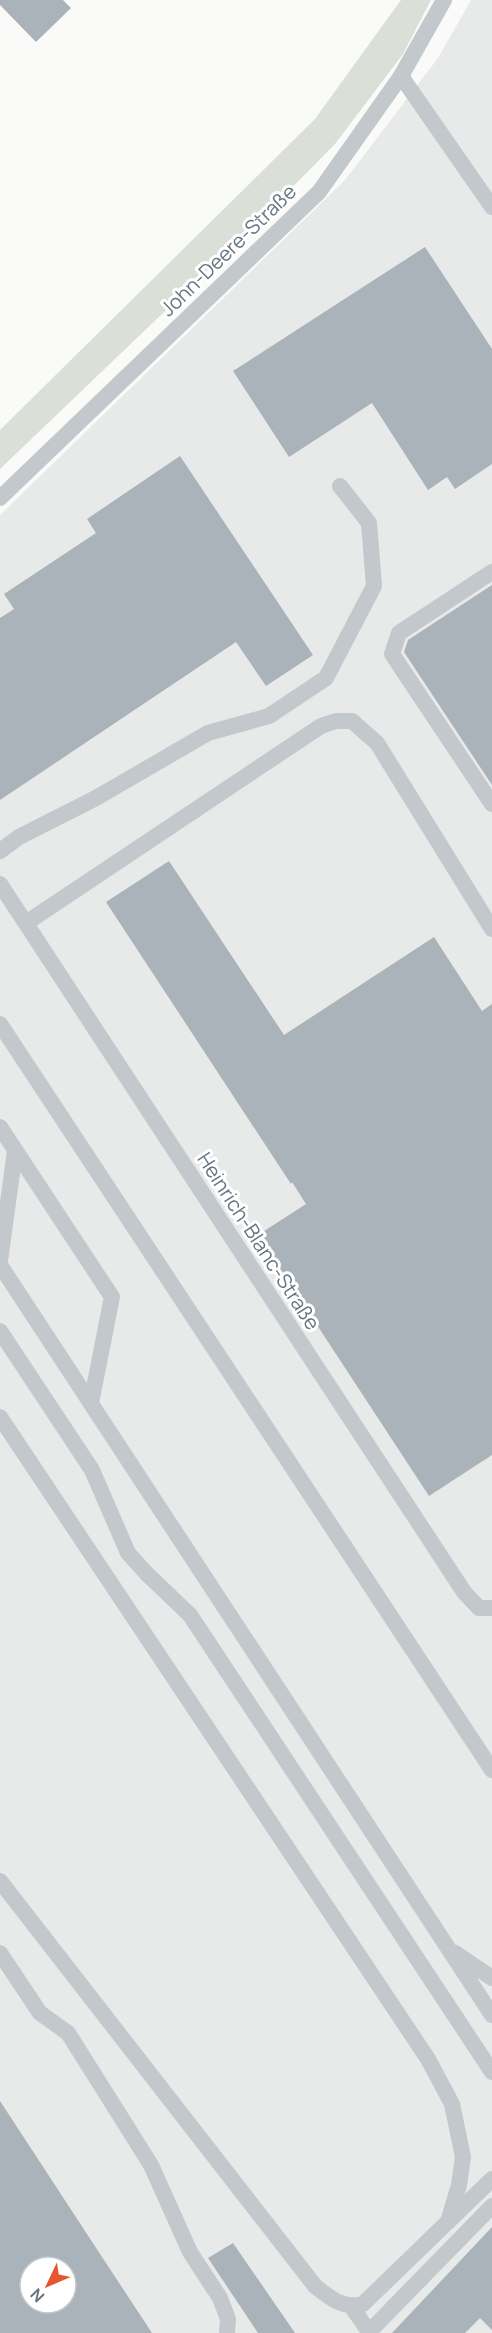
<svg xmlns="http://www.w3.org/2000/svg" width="492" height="2333" viewBox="0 0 492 2333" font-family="Manrope,sans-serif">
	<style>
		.built { fill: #e8e9e9; fill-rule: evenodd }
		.green { fill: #dadfd7 }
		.building { fill: #aab3b9; fill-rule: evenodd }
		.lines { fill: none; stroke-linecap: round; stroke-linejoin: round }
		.minor { stroke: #c3c8cc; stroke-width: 16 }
		.labels { text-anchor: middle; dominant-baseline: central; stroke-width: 6; stroke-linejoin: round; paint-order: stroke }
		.street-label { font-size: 20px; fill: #657683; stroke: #fff }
	</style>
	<rect width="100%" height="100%" fill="#fafaf8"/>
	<path class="built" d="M471 0H492V2333H0V515L345 180 438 58ZM30 2267H66V2303H30Z"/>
	<path class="green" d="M401 0H431L403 54 335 144 256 224 0 469V430L315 119Z"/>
	<g class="building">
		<path d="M0 0H63L71 8 36 42 0 5Z"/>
		<path d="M425 247 492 349V464L455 489 447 477 428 490 372 403 289 457 233 371Z"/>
		<path d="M180 456 313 655 266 686 236 642 0 800V618L14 609 4 594 96 533 87 519Z"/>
		<path d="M492 585V785L404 652 408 640Z"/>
		<path d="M169 861 284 1035 434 937 482 1011 492 1004V1455L429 1496 258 1235 306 1204 292 1182 291 1184 106 902Z"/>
		<path d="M0 2101 102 2257 152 2333H0ZM30 2267H66V2303H30Z"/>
		<path d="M492 2227V2330L480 2318 465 2333H392Z"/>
		<path d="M233 2243 295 2333H258L208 2258Z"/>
	</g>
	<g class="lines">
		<g class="minor">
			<path d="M401 76 492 207"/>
			<path d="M0 498 319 192 401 76 444 0"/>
			<path d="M492 572 399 633 392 654 492 804"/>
			<path d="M0 851 19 837 96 798 208 733 269 716 326 678 374 586 369 523 340 486"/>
			<path d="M0 884 464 1592 479 1608H492"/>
			<path d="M26 923 321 726 336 721H352L377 743 492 929"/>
			<path d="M0 1024 492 1770"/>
			<path d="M0 1127 112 1297 91 1403"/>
			<path d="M0 1261 15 1151"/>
			<path d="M0 1265 492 2015"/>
			<path d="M0 1331 92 1470 128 1553 147 1574 190 1615 492 2072"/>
			<path d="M0 1417 428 2059 452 2104 463 2157 459 2185 448 2222"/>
			<path d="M0 1881 315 2286C330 2298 343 2309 363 2304L492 2179"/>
			<path d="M0 1953 40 2013 68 2033 151 2165 190 2252 220 2298 228 2319 227 2333"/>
			<path d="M455 1953 492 1978"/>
			<path d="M352 2307 369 2332"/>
			<path d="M368 2333 492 2206"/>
		</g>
	</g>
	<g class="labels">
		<g class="street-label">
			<text transform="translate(228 250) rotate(-44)">John-Deere-Straße</text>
			<text transform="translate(259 1241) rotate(57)">Heinrich-Blanc-Straße</text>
		</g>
	</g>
	<g transform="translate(48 2285) rotate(226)"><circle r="28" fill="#ffffff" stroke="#c1c8cd" stroke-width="1.5"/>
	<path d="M0-4.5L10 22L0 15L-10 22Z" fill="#e4572e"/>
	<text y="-9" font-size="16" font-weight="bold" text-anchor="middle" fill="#657683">N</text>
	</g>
</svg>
